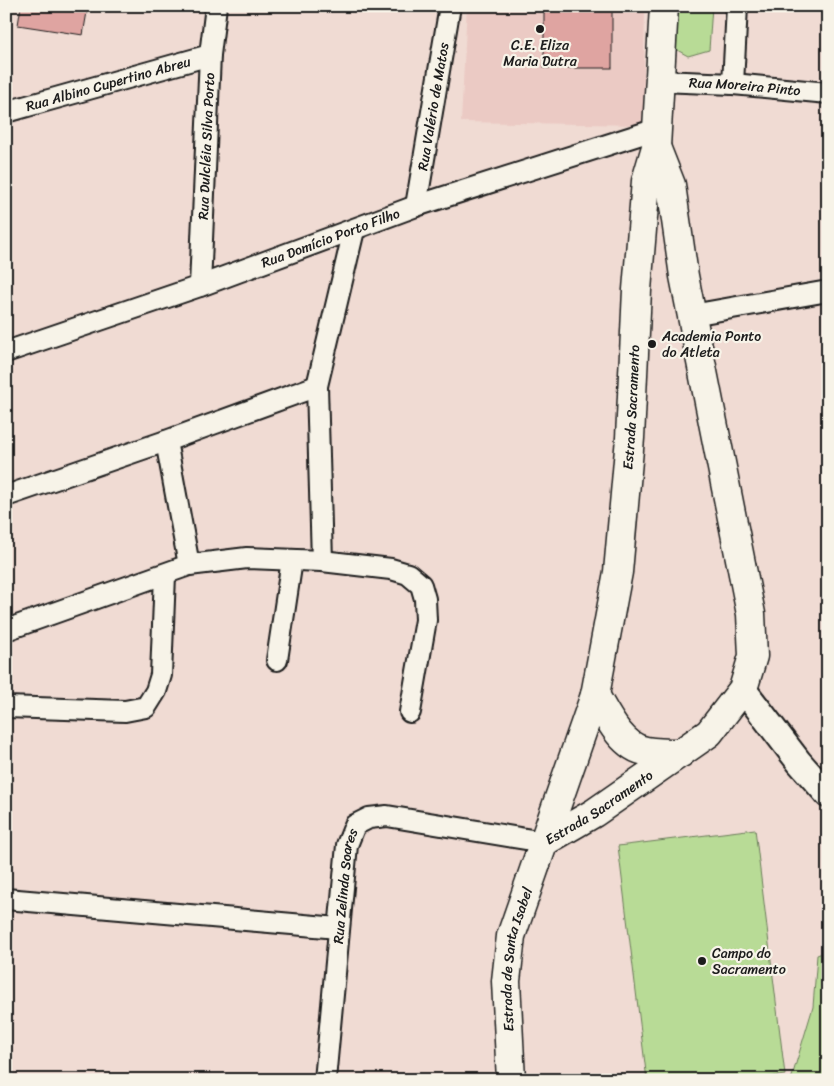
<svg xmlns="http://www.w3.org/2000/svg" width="834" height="1086" viewBox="0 0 834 1086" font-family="Sriracha,sans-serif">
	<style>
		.built { fill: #ebcac4 }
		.green { fill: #b8db96; stroke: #6a7c59 }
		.building { fill: #dfa4a1; stroke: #1c1c1c }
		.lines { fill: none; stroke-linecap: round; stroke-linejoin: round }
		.minor-casing { stroke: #1c1c1c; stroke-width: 24 }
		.tertiary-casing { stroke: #1c1c1c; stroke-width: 29 }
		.secondary-casing { stroke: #1c1c1c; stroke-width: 31 }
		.minor { stroke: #f7f3e8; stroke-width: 20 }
		.tertiary { stroke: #f7f3e8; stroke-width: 25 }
		.secondary { stroke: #f7f3e8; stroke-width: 28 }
		.poi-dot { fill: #1c1c1c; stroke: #f7f3e8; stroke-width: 2 }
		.labels { text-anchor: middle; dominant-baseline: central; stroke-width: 4.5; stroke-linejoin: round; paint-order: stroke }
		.poi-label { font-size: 14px; fill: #1c1c1c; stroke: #f7f3e8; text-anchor: start }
		.street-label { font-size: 14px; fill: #1c1c1c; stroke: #f7f3e8 }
	</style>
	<rect width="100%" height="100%" fill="#f0dbd3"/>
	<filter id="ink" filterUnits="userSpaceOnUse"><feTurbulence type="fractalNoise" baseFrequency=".02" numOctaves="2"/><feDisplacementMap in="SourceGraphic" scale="10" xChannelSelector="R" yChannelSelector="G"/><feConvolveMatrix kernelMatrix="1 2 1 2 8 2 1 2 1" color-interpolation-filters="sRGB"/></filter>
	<g filter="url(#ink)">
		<path class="built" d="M467 6H645L643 125 461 122Z"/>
		<g class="green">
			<path d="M670 6H712L709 50 688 56 668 45Z"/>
			<path d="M755 829 785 1075 746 1080H647L618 846Z"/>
			<path d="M828 951V1080H791L813 1007 817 955Z"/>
		</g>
		<g class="building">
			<path d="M21 6H88L83 35 18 25Z"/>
			<rect x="544" y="6" width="68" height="62"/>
		</g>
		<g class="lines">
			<g class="minor-casing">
				<g id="minor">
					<path id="s1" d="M661 81 733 84 828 93"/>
					<path d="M733 84 737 6"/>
					<path id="s2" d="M6 112 210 55"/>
					<path id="s3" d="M416 206 450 6"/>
					<path id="s4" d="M200 286 210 55 216 6"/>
					<path d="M692 315 828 291"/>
					<path id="s5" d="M6 352 200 286 416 206 657 129"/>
					<path d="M166 441 189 565"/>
					<path d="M6 496 166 441 317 386"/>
					<path d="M322 561 317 386 354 230"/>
					<path d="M6 630 189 565 247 558 322 561 391 569 408 574 421 585 425 599 426 620 410 712"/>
					<path d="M277 660 292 560"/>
					<path d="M6 707 125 711 146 707 156 691 161 675 165 575"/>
					<path d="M6 899 338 928"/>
					<path id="s6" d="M325 1080 347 845 355 825 369 818 387 816 544 842"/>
				</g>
			</g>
			<g class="tertiary-casing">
				<path id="tertiary" d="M743 689 799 762 828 795"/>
			</g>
			<g class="secondary-casing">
				<g id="secondary">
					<path d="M595 695C606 714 622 748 646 751 657 753 669 753 681 753"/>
					<path id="s7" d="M544 842 594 813 709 733 743 689 753 656 751 614 684 276 671 185 656 147"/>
					<path id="s8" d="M511 1080 506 981 511 936 595 695 618 572 630 438 637 290 646 181 656 147 664 6"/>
				</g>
			</g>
			<use href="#minor" class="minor"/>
			<use href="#tertiary" class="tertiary"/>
			<use href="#secondary" class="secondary"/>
		</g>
	</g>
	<g class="poi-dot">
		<circle cx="540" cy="29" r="5"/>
		<circle cx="652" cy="344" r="5"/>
		<circle cx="702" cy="961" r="5"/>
	</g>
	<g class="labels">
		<g class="poi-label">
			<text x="540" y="45" text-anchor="middle">C.E. Eliza<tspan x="540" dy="16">Maria Dutra</tspan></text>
			<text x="662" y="336">Academia Ponto<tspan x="662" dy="16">do Atleta</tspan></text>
			<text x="712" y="953">Campo do<tspan x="712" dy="16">Sacramento</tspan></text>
		</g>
		<g class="street-label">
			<text stroke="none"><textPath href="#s2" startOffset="106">Rua Albino Cupertino Abreu</textPath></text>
			<text stroke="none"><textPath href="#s1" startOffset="84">Rua Moreira Pinto</textPath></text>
			<text stroke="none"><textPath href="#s3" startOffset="101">Rua Valério de Matos</textPath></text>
			<text stroke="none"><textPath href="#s4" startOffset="140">Rua Dulcléia Silva Porto</textPath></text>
			<text stroke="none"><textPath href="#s5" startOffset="344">Rua Domício Porto Filho</textPath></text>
			<text stroke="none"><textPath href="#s8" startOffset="690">Estrada Sacramento</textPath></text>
			<text stroke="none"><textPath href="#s7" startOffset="65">Estrada Sacramento</textPath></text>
			<text stroke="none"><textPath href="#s6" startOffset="195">Rua Zelinda Soares</textPath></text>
			<text stroke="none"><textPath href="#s8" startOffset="122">Estrada de Santa Isabel</textPath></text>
		</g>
	</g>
	<rect width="834" height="1086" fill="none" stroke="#f7f3e8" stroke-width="25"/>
	<rect x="12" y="12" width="809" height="1061" fill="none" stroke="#1c1c1c" stroke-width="2" filter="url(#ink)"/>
</svg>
